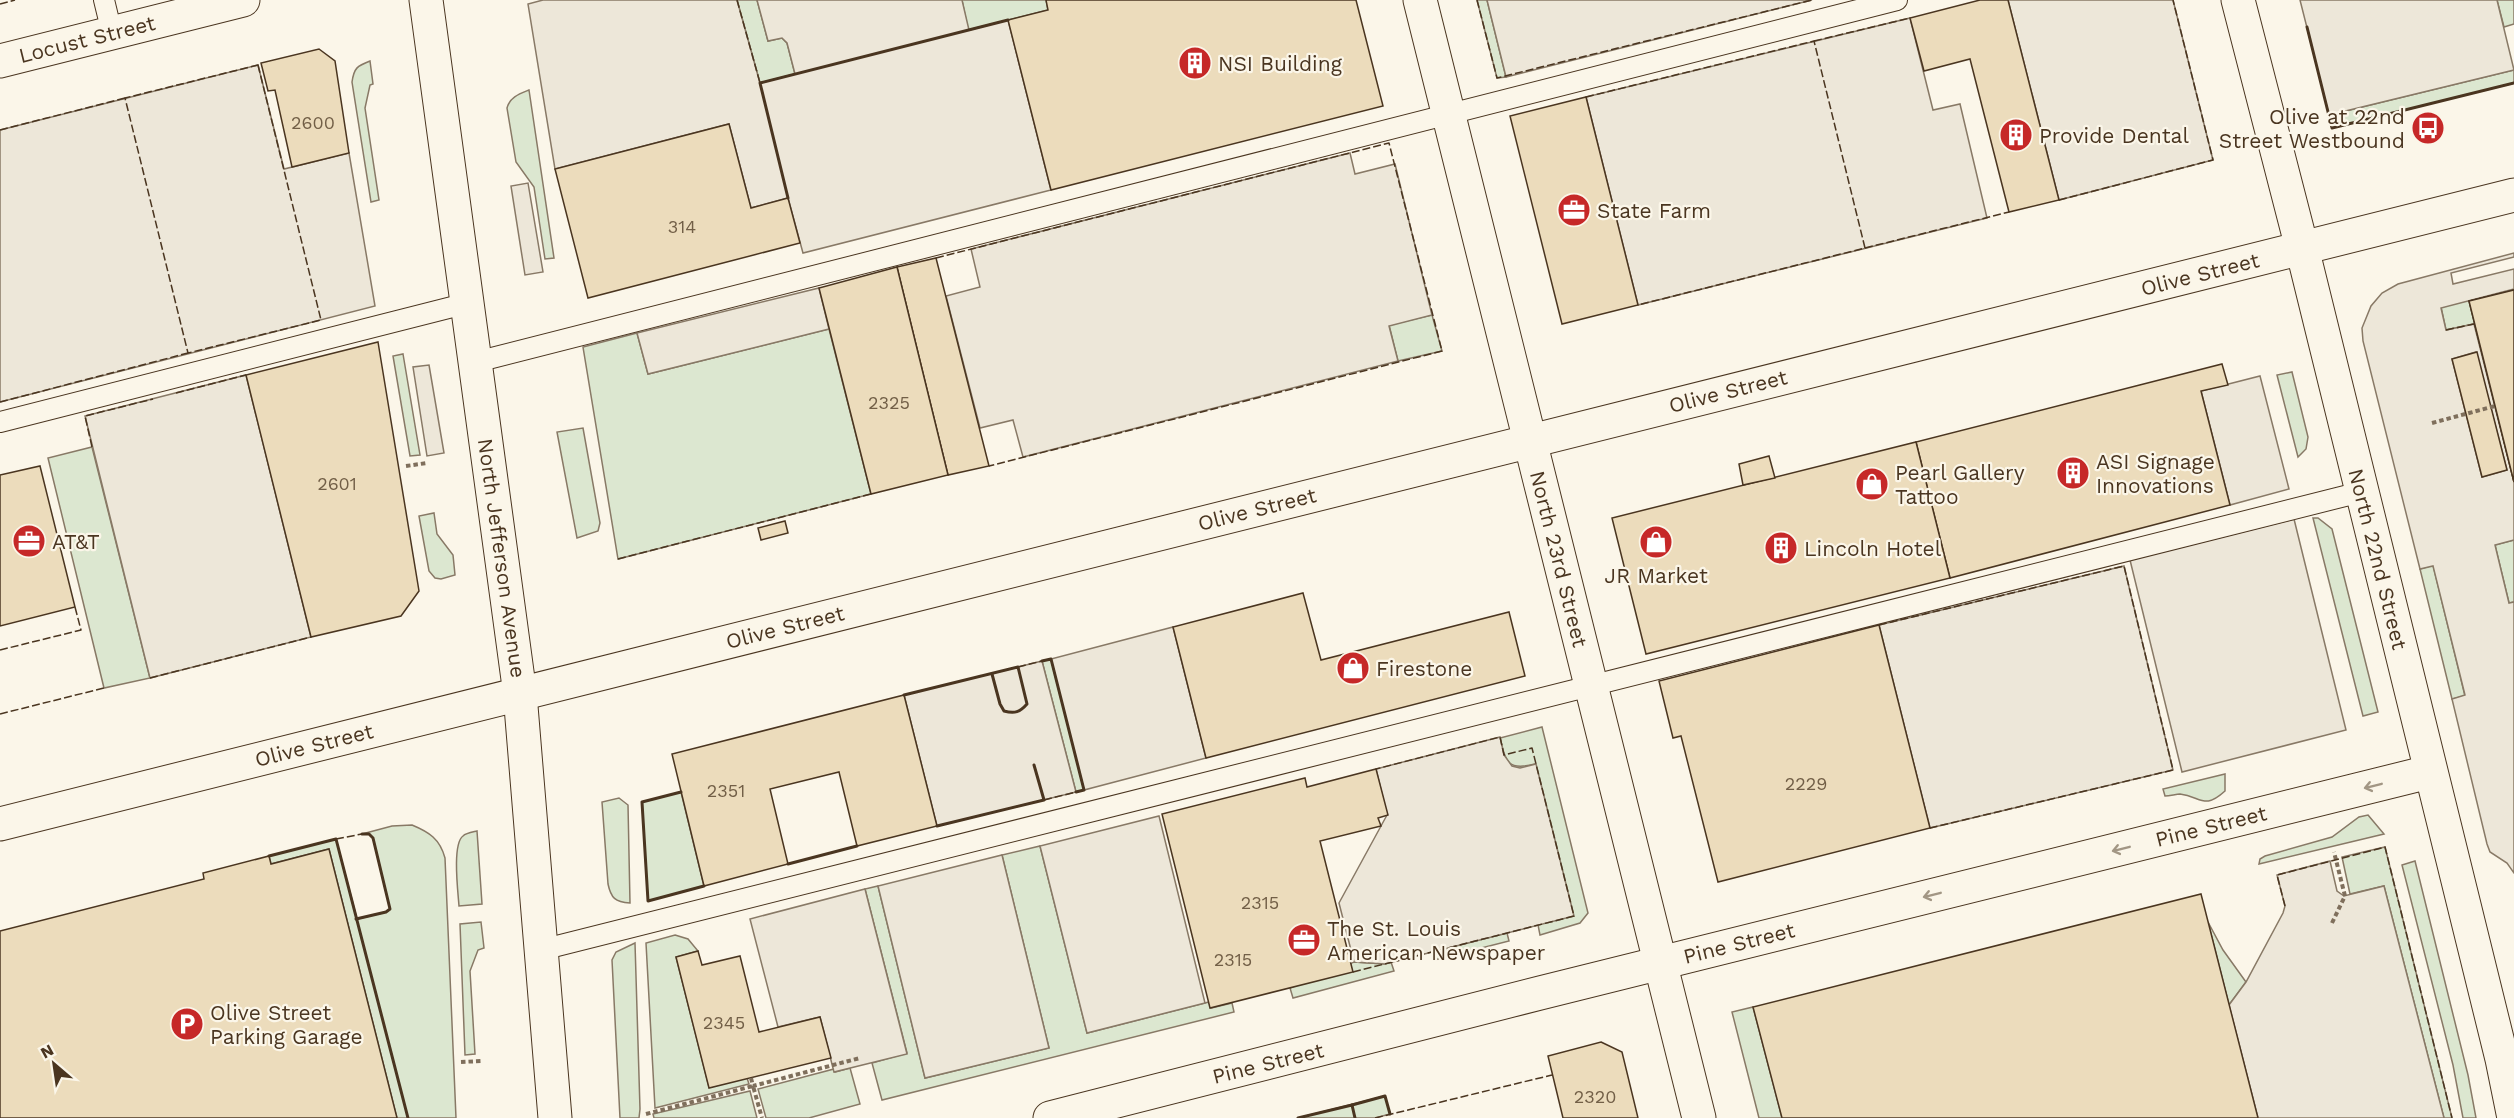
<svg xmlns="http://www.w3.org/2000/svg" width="2514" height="1118" viewBox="0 0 2514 1118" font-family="'Work Sans',sans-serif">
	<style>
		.green { fill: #dce7d0; stroke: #887966; stroke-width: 1.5 }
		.parking { fill: #ede7d9; stroke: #887966; stroke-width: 1.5; fill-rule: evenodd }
		.building { fill: #ecdcbc; stroke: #4a3520; stroke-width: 1.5 }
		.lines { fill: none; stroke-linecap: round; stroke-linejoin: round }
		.lane-casing { stroke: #4a3520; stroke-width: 22 }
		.street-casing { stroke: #4a3520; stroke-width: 35 }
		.secondary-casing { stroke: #4a3520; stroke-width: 35 }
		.primary-casing { stroke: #4a3520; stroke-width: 35 }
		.path { stroke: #7f6f5c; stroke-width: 4; stroke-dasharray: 4.5 3; stroke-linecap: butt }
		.lane { stroke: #fbf6e9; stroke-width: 20 }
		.street { stroke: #fbf6e9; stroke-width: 33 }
		.secondary { stroke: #fbf6e9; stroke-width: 33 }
		.primary { stroke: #fbf6e9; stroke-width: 33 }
		.fence { stroke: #4a3520; stroke-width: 1.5; stroke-dasharray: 8 3; stroke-linecap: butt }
		.wall { stroke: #4a3520; stroke-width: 3 }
		.oneway { stroke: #a29684 }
		.labels { text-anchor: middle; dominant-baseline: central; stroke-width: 4.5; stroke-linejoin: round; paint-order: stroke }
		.number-label { font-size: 18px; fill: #725f47 }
		.street-label { font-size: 21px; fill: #4a3520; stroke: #fbf6e9 }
		.poi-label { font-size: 21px; fill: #4a3520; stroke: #fbf6e9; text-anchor: start }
	</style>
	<rect width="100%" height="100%" fill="#fbf6e9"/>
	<g class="green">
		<path d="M737 0H757L768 41 782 38 787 43 795 74 760 83Z"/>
		<path d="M962 0H1046L1048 10 968 30Z"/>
		<path d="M1477 0H1487L1506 77 1497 78Z"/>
		<path d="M2497 0H2514V24L2504 27Z"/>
		<path d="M370 61 373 84 370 85 365 108 379 200 371 202 352 82C354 68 357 66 370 61Z"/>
		<path d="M2514 70V83L2332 128 2329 115Z"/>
		<path d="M529 90 554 258 545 259 534 187 516 162 507 108C510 97 519 94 529 90Z"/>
		<path d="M2514 289V482L2474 324 2446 330 2441 307Z"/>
		<path d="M1432 315 1442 351 1398 361 1389 325Z"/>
		<path d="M829 329 871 494 618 559 583 347 637 333 648 374Z"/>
		<path d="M403 354 420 455 410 456 393 356Z"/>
		<path d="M2292 372 2308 437 2306 449 2298 457 2277 375Z"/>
		<path d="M583 428 600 523 598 531 577 538 557 432Z"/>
		<path d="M92 447 150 678 104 688 48 458Z"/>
		<path d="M434 513 437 534 453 555 455 575 441 579 435 578 429 571 419 516Z"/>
		<path d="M2313 518H2318L2332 529 2378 712 2363 716Z"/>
		<path d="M2514 540V602L2509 603 2495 545Z"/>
		<path d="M2433 565 2465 696 2452 699 2420 569Z"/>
		<path d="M1051 659 1084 790 1076 792 1042 661Z"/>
		<path d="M1542 727 1588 913 1580 923 1540 935 1538 925 1535 764C1508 771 1506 763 1500 738Z"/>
		<path d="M2225 774V791C2204 810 2202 797 2180 794 2176 794 2170 796 2165 796L2163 789Z"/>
		<path d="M681 792 704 886 648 901 642 802Z"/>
		<path d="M619 798 628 805 630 903C615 902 611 898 608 884L602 802Z"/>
		<path d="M2368 815 2384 834 2259 864 2260 859 2265 856 2332 837 2359 817Z"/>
		<path d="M412 825C429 832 440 839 445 858L456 1118H397L329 849 271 864 269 856 336 839 357 919 386 912 390 909 373 838 369 834H362L392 826Z"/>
		<path d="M477 831 482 904 459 906C458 892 452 844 463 836 466 833 473 832 477 831Z"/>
		<path d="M1040 846 1087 1033 1209 1002 1211 1008 1232 1003 1234 1012 882 1100 872 1063 907 1053 865 889 878 886 925 1078 1049 1048 1002 855Z"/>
		<path d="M2385 847 2452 1118H2444L2384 886 2350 894 2342 857Z"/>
		<path d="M2415 861 2468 1075 2476 1118H2463L2453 1065 2402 865Z"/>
		<path d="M481 922 484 948 478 950 470 971 475 1054 465 1055 460 924Z"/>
		<path d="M2208 922 2223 950 2246 982 2229 1005Z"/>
		<path d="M1507 933 1509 941 1434 960 1432 952Z"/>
		<path d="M675 935 688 939 698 951 676 957 709 1087 747 1078 749 1084 655 1108 646 943Z"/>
		<path d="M635 943 640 1109 639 1118H620L612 960 616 952Z"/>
		<path d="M1354 962 1385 964 1391 962 1394 971 1293 998 1290 988Z"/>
		<path d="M1753 1007 1782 1118H1759L1732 1012Z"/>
		<path d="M850 1068 860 1104 809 1118H766L758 1089 834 1069 835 1072Z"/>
		<path d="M750 1091 757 1118H654L653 1114Z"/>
		<path d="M1385 1096 1390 1114 1375 1118H1298Z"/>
	</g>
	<g class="parking">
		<path d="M543 0H737L760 83 795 74 787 43 782 38 768 41 757 0H962L969 30 1008 20 1051 190 803 253 788 198 751 208 729 124 555 169 528 4Z"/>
		<path d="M1487 0H1812L1506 77Z"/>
		<path d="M2008 0H2173L2213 160 2059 200Z"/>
		<path d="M2300 0H2497L2514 70 2329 115Z"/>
		<path d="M1910 18 1933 110 1960 104 1987 218 1638 305 1586 97Z"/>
		<path d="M258 65 284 169 349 153 375 306 0 402V130Z"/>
		<path d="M1350 153 1355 174 1395 164 1432 315 1389 326 1398 361 1023 457 1013 420 980 428 946 296 980 287 971 249Z"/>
		<path d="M528 183 543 272 525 275 511 186Z"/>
		<path d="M2514 253V257L2451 273 2453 284 2514 269V289L2441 308 2446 330 2474 324 2514 482V540L2495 545 2509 603 2514 602V873L2507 863 2490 852 2487 844 2452 699 2465 695 2433 566 2420 569 2363 341 2362 328 2371 306 2382 293 2398 284ZM2476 352 2507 470 2482 477 2452 359Z"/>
		<path d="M819 288 829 329 648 374 637 333Z"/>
		<path d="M429 365 444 453 427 456 413 367Z"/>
		<path d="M246 375 311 637 150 678 85 416Z"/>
		<path d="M2260 376 2289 489 2230 505 2201 391Z"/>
		<path d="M2294 519 2346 730 2182 772 2130 560Z"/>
		<path d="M2124 566 2173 770 1930 828 1879 625Z"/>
		<path d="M1173 627 1206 758 1084 790 1051 659Z"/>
		<path d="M1042 661 1076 792 937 826 904 695Z"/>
		<path d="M1500 737 1504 755 1512 766 1520 768 1536 764 1574 916 1385 964 1354 962 1339 903 1387 815 1376 769Z"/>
		<path d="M1159 816 1205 1003 1087 1033 1040 846Z"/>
		<path d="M1002 855 1049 1048 925 1078 878 886Z"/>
		<path d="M2330 861 2337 891 2344 896 2384 886 2444 1118H2258L2229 1005 2246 982 2283 913 2285 906 2277 875Z"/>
		<path d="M865 889 907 1054 834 1072 820 1017 778 1027 750 919Z"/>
	</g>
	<g class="building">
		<path d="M1046 0H1356L1383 106 1051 190 1008 20 1048 10Z"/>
		<path d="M1980 0H2008L2059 200 2009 212 1970 59 1924 71 1910 18Z"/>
		<path d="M319 49 335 61 349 153 292 167 275 90 268 91 261 63Z"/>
		<path d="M1586 97 1638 305 1562 324 1510 116Z"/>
		<path d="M729 124 751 208 788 198 800 243 588 298 555 169Z"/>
		<path d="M936 258 989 466 948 475 897 267Z"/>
		<path d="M897 267 948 475 871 494 819 288Z"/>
		<path d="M2514 290V482L2469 301Z"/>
		<path d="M2514 290V482L2469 301Z"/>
		<path d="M378 342 419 591 401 616 311 637 246 375Z"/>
		<path d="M2477 352 2507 470 2482 477 2452 359Z"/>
		<path d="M2222 364 2228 385 2201 391 2230 505 1950 578 1916 442Z"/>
		<path d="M1916 442 1950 578 1646 654 1612 518Z"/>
		<path d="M1769 456 1775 478 1743 485 1739 464Z"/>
		<path d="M40 466 75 607 0 626V475Z"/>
		<path d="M785 521 788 533 761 540 758 528Z"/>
		<path d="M1303 593 1321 660 1509 612 1525 676 1206 758 1173 627Z"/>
		<path d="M1879 625 1930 828 1718 882 1681 736 1673 738 1659 681Z"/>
		<path d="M904 695 937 826 857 846 839 772 770 789 788 864 704 886 672 754Z"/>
		<path d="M1376 769 1388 815 1378 818 1381 826 1320 841 1353 972 1210 1008 1162 814 1305 778 1307 787Z"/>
		<path d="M329 849 397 1118H0V931L204 879 203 873 269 856 271 864Z"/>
		<path d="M2201 894 2258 1118H1782L1753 1007Z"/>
		<path d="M698 951 702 965 740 956 759 1032 820 1017 831 1058 709 1088 676 957Z"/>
		<path d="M1601 1042 1622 1052 1638 1118H1563L1548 1056Z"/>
	</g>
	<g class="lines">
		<g class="lane-casing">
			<g id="lane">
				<path d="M104 0 112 33"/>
				<path d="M476 362 1897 0"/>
				<path d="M0 422 468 303"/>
				<path d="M541 950 2361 492"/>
			</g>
		</g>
		<g class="street-casing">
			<g id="street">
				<path d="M1420 0 1699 1118"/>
				<path d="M0 61 243 0"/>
				<path d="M1050 1118 1540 993 2429 772"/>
			</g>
		</g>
		<g class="secondary-casing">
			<g id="secondary">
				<path d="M2238 0 2302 248 2502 1059 2514 1118"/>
				<path d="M0 824 2514 195"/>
			</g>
		</g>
		<g class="primary-casing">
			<path id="primary" d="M426 0 520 694 555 1118"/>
		</g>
		<g class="path">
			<path d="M2432 423 2495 406"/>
			<path d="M406 466 427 463"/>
			<path d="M2332 923 2345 896 2334 852"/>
			<path d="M461 1062 481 1061"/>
			<path d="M751 1078 753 1086 860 1058"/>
			<path d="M646 1114 753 1086 762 1118"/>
		</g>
		<use href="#lane" class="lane"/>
		<use href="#street" class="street"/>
		<use href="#secondary" class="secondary"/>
		<use href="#primary" class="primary"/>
		<g class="fence">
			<path d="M737 0 760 83"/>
			<path d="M1477 0 1497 78 1812 0"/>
			<path d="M0 4 15 0"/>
			<path d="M1814 41 1910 18"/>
			<path d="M258 65 321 320 188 353 125 98Z"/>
			<path d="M1586 97 1814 41 1865 248 1638 305"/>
			<path d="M0 130 125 98"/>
			<path d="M2059 200 2213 160 2173 0"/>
			<path d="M1865 248 2009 212"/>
			<path d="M936 258 1389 143 1442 351 989 466"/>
			<path d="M2446 330 2474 324"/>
			<path d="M176 393 246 375"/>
			<path d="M0 402 188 353"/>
			<path d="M92 447 85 416 153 399"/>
			<path d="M618 559 871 494"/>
			<path d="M1879 625 2124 566 2173 770 1930 828"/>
			<path d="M0 650 81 630 75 607"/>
			<path d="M1018 667 1042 661"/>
			<path d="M150 678 311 637"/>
			<path d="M0 714 104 688"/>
			<path d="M1044 800 1076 792"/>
			<path d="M336 839 362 834"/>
			<path d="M2285 906 2277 875 2385 847 2452 1118"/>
			<path d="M1353 972 1574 916 1532 748 1504 755 1500 737 1376 769"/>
			<path d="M1375 1118 1552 1075"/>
		</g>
		<g class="wall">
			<path d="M2307 27 2332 128 2514 83"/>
			<path d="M788 198 760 83 1008 20"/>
			<path d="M1042 661 1051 659 1084 790 1076 792"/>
			<path d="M904 695 1018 667 1027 704C1020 712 1015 714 1004 711L1000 704 992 674"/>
			<path d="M681 792 642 802 648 901 704 886"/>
			<path d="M937 826 1044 800 1034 765"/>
			<path d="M269 856 336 839 408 1118"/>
			<path d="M788 864 857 846"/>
			<path d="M356 919 386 912 390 909 373 838 369 834H362"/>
			<path d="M1352 1105 1385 1096 1390 1114"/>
			<path d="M1298 1118 1352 1105 1355 1118"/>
		</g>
	</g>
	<defs><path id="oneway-shaft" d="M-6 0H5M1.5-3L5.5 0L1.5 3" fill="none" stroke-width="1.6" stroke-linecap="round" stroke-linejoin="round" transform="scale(1.5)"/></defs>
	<g class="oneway">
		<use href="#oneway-shaft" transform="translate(2373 786) rotate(166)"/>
		<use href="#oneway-shaft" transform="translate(2121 849) rotate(166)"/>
		<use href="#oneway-shaft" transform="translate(1932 895) rotate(166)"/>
	</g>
	<defs>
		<g id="building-disc" transform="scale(1.725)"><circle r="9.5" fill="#c62828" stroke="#fbf6e9"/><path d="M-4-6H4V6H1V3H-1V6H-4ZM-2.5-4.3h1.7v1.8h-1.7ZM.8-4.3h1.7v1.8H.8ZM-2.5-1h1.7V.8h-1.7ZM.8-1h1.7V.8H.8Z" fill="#fff"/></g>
		<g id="bus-disc" transform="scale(1.725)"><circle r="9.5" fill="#c62828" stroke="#fbf6e9"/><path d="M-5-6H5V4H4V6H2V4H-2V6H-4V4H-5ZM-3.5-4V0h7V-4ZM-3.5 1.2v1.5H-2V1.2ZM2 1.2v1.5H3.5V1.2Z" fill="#fff"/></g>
		<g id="office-disc" transform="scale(1.725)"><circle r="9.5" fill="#c62828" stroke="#fbf6e9"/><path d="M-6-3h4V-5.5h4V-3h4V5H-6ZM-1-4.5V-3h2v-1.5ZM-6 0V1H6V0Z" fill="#fff"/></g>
		<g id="shop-disc" transform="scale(1.725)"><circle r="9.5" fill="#c62828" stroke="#fbf6e9"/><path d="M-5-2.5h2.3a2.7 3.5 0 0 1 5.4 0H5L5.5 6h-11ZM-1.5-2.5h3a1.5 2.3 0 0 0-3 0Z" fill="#fff"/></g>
		<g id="parking-disc" transform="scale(1.725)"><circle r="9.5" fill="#c62828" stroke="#fbf6e9"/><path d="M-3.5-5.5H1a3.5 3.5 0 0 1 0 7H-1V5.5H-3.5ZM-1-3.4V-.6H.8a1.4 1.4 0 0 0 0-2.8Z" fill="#fff"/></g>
	</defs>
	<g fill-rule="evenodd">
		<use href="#building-disc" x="1195" y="63"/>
		<use href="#bus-disc" x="2428" y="128"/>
		<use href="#building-disc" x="2016" y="135"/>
		<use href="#office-disc" x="1574" y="210"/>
		<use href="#building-disc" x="2073" y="473"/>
		<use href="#shop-disc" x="1872" y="484"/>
		<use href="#office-disc" x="29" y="541"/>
		<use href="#shop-disc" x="1656" y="542"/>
		<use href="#building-disc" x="1781" y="548"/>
		<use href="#shop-disc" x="1353" y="668"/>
		<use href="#office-disc" x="1304" y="940"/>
		<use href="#parking-disc" x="187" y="1024"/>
	</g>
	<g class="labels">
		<g class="number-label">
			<text x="313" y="122">2600</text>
			<text x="682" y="226">314</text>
			<text x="889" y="402">2325</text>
			<text x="337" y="483">2601</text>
			<text x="1806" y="783">2229</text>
			<text x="726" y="790">2351</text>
			<text x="1260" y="902">2315</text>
			<text x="1233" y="959">2315</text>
			<text x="724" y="1022">2345</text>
			<text x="1595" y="1096">2320</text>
		</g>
		<g class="street-label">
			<text transform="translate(87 39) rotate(-14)">Locust Street</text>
			<text transform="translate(2200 274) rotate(-14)">Olive Street</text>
			<text transform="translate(1728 391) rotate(-14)">Olive Street</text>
			<text transform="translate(1257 509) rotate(-14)">Olive Street</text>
			<text transform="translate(502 558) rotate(82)">North Jefferson Avenue</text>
			<text transform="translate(1559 559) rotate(76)">North 23rd Street</text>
			<text transform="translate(2378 559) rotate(76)">North 22nd Street</text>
			<text transform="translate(785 627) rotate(-14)">Olive Street</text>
			<text transform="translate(314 745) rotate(-14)">Olive Street</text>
			<text transform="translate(2211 826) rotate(-14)">Pine Street</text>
			<text transform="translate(1739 943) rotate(-14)">Pine Street</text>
			<text transform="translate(1268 1063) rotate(-14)">Pine Street</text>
		</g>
		<g class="poi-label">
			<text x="1218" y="63">NSI Building</text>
			<text x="2405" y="116" text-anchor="end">Olive at 22nd<tspan x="2405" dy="24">Street Westbound</tspan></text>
			<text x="2039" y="135">Provide Dental</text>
			<text x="1597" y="210">State Farm</text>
			<text x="2096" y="461">ASI Signage<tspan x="2096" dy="24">Innovations</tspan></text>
			<text x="1895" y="472">Pearl Gallery<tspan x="1895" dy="24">Tattoo</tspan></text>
			<text x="52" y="541">AT&amp;T</text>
			<text x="1804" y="548">Lincoln Hotel</text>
			<text x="1656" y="575" text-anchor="middle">JR Market</text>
			<text x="1376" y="668">Firestone</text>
			<text x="1327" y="928">The St. Louis<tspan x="1327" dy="24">American Newspaper</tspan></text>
			<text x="210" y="1012">Olive Street<tspan x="210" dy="24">Parking Garage</tspan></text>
		</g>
	</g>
	<g transform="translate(54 1064) rotate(331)" stroke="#fbf6e9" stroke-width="4.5" paint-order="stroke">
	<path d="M0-4.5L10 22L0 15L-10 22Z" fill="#4a3520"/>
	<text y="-9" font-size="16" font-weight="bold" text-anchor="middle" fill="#4a3520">N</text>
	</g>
</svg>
